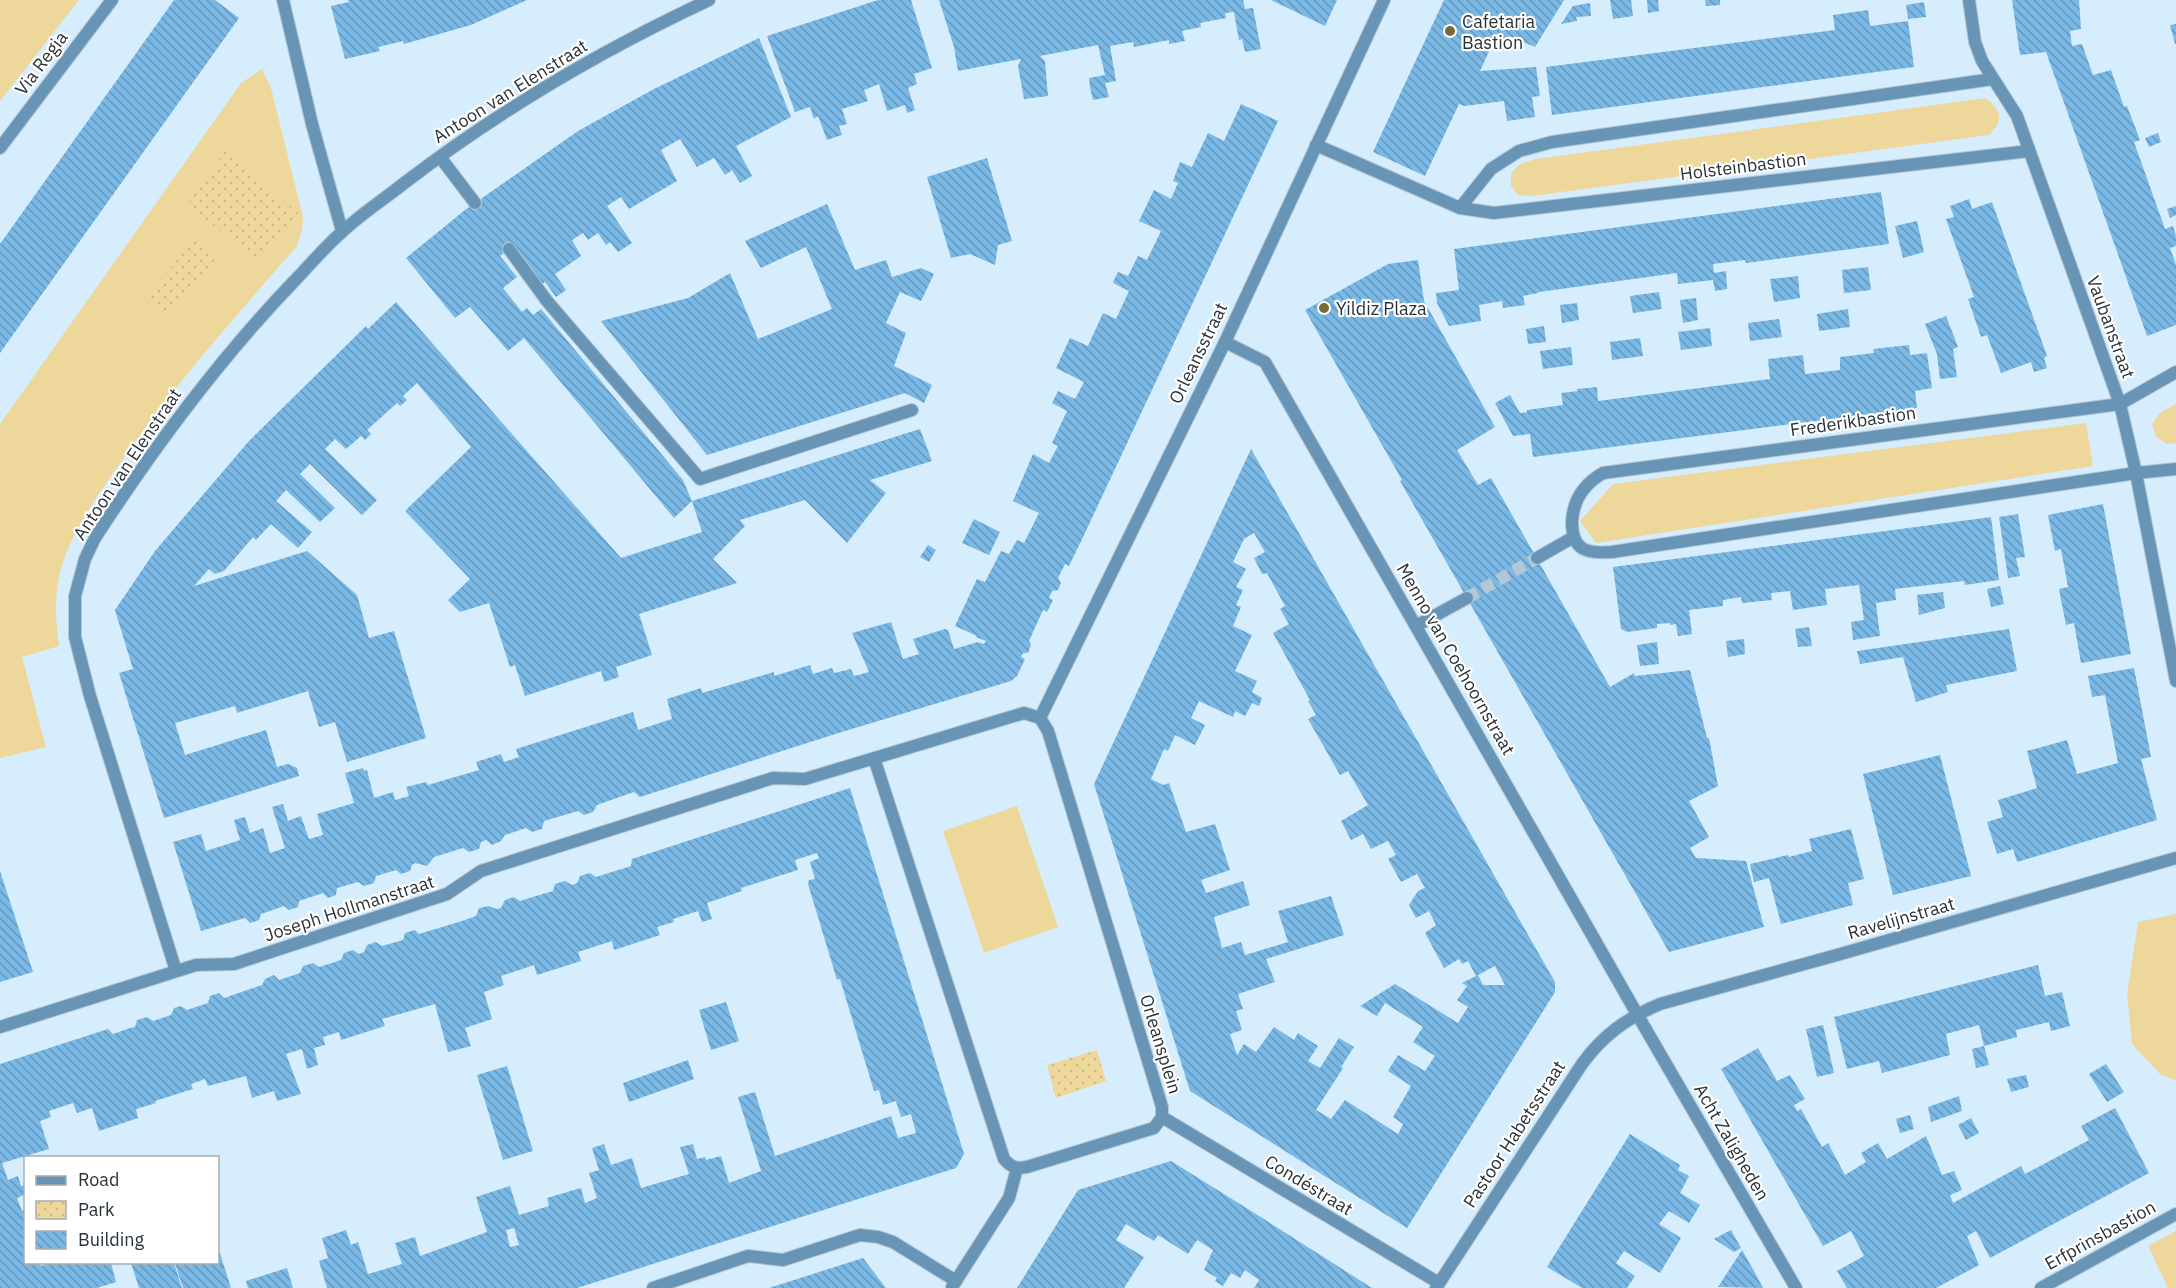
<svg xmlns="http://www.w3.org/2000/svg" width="2176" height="1288" viewBox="0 0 2176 1288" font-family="'IBM Plex Sans',sans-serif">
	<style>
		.green { fill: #eed79a }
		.park { fill: url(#park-dots) }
		.building { fill: url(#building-back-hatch); fill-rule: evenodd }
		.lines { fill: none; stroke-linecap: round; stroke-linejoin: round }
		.street-tunnel { stroke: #b3c8d6; stroke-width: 12; stroke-dasharray: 12 6; stroke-linecap: butt }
		.lane-casing { stroke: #b3c8d6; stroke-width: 14 }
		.street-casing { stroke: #b3c8d6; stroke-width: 14 }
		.lane { stroke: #6895b5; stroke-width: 12 }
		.street { stroke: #6895b5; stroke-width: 12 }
		.poi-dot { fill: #7a6836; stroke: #fff; stroke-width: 2 }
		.labels { text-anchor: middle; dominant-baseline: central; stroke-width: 4.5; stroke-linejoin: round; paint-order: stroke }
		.poi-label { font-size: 18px; fill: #293238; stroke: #fff; text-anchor: start }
		.street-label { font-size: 18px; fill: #293238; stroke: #fff }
	</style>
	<defs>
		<pattern id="park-dots" width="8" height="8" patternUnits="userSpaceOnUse" patternTransform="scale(1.5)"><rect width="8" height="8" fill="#eed79a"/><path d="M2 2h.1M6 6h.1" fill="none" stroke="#ccb985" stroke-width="1.8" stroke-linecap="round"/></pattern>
		<pattern id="building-back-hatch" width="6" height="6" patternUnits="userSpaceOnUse" patternTransform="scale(1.5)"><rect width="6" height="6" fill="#7ab9e6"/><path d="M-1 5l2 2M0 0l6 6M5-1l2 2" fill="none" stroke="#6497bb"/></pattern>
	</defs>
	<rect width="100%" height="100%" fill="#d6edfe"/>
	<g class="green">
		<path d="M0 0H79L0 101Z"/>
		<path d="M262 69 271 88 303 217 302 230 297 246C236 316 174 385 121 462 98 494 75 527 62 565 54 591 55 619 59 646L22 657 46 747 0 758V424L241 83Z"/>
		<path d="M1986 98C2002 112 2004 120 1989 135L1532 196 1518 195 1511 186V173L1520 164 1536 159Z"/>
		<path d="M2176 404V443L2167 444 2156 437 2152 424 2161 412Z"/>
		<path d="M2086 423 2093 466 1596 543 1580 521 1613 484Z"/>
		<path d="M1017 806 1058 927 984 953 943 831Z"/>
		<path d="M2176 914V1080L2161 1075 2132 1044 2127 994 2138 922Z"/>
		<path d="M2176 1231V1288H2168L2148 1246Z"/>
	</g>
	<g class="park">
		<path d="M226 149 300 215 257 264 188 203Z"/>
		<path d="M197 237 218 256 166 318 143 299Z"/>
		<path d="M1097 1050 1106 1081 1056 1098 1047 1065Z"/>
	</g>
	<g class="building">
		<path d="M174 0H215L239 18 0 353V244Z"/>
		<path d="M348 0H527L471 25 404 44 403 41 378 47 380 51 345 59 331 6 349 2Z"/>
		<path d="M878 0H911L932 68 914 74 917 84 908 88 915 110 907 113 905 105 887 111 879 84 864 90 868 101 842 109 847 124 839 126 842 135 827 140 818 116 814 119 810 107 795 112 767 36Z"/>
		<path d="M939 0H1243L1245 9 1253 8 1261 49 1245 52 1242 39 1239 40 1234 12 1225 13 1226 18 1200 23 1201 27 1182 31 1185 41 1169 44V40L1134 47 1133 42 1110 46 1116 81 1105 83 1109 97 1093 100 1090 87 1089 78 1105 75 1098 45 1040 56 1045 61 1048 96 1024 99 1018 66 1021 59 958 71 954 47Z"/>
		<path d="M1271 0H1337L1325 26Z"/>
		<path d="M1444 0H1564L1535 47 1509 36 1503 50 1492 45 1480 71 1536 67 1540 96 1532 97 1535 117 1507 121 1504 101 1464 106 1459 104 1425 176 1373 152Z"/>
		<path d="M1610 0H1631L1633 16 1613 19Z"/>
		<path d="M1647 0H1658L1659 11 1648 13Z"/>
		<path d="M1705 0H1720V5L1706 6Z"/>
		<path d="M2012 0H2079L2081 29 2070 31 2072 46 2082 44 2093 75 2111 70 2124 107 2127 106 2140 140 2134 142 2165 229 2173 226 2176 236V246L2170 248 2176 265V325L2147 336 2046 52 2020 55Z"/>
		<path d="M1924 2 1926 17 1908 19 1906 5Z"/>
		<path d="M1590 3 1591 16 1576 17 1577 21 1561 24 1573 6Z"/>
		<path d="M1868 10 1870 26 1908 21 1914 67 1552 115 1546 67 1835 30 1833 15Z"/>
		<path d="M2176 24V44H2175L2170 25Z"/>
		<path d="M759 38 791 117 736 146 752 176 740 183 732 170 725 175 714 158 697 167 680 139 661 150 677 181 629 209 621 197 607 206 632 243 618 252 610 242 606 245 598 233 588 240 583 233 572 240 581 256 555 274 566 290 556 297 545 282 542 284 540 280 537 282 512 247 500 256 517 277 503 288 522 312 527 308 533 315 541 309 683 480 692 501 674 518 524 338 508 351 470 307 455 318 406 258 465 210 578 131 654 89Z"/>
		<path d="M1241 104 1278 121 1084 535 1069 566 1065 564 1058 578 1061 583 1058 590 1052 591 1049 598 1053 600 1047 612 1043 610 1029 641 1031 645 1028 653H1023L1021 657 1025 659 1017 676 1011 681 832 735 640 797 634 792 597 805 593 812 584 815 578 811 544 821 542 829 532 832 526 828 505 835 501 841 492 845 486 840 481 842 479 849 469 852 463 848 434 857 427 866 415 863 412 865 410 871 401 874 396 870 376 876 374 883 364 886 358 882 337 888 336 895 328 898 323 893 299 901 298 907 289 910 284 906 261 914 259 920 250 923 245 918 201 931 173 842 201 834 206 851 240 840 234 820 245 817 250 833 263 828 270 853 285 848 272 807 283 804 288 821 301 816 309 839 323 835 317 814 354 803 345 773 363 768 364 771 367 770 374 798 393 792 395 800 409 796 406 787 426 782 428 785 479 770 476 762 501 754 504 762 519 757 516 749 633 712 638 730 672 719 667 699 701 688 702 693 774 672V676L810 665 813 674 832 668 834 673 851 669 854 676 869 672 852 633 891 622 903 659 919 654 913 639 945 629 948 630 954 649 978 642 984 644 986 641 976 637 977 636 955 626 977 579 985 582 1001 551 1009 554 1017 540 1024 543 1039 513 1013 501 1033 454 1049 463 1058 446 1052 443 1067 411 1052 403 1058 391 1075 399 1084 382 1056 368 1070 338 1088 346 1103 313 1116 319 1129 291 1113 283 1114 280 1118 272 1128 276 1138 256 1147 260 1161 231 1139 221 1154 190 1171 199 1178 183 1173 181 1180 162 1192 167 1208 133 1224 141Z"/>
		<path d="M2158 133 2161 142 2149 147 2145 138Z"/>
		<path d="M987 158 1012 241 998 245 995 265 970 254 951 258 927 177Z"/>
		<path d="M1881 192 1889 244 1746 263 1745 260 1713 264 1714 273 1726 271 1727 289 1715 291 1713 280 1678 284 1677 273 1539 292 1538 293 1523 296 1525 305 1503 308 1502 301 1479 305 1481 321 1449 326 1437 303 1436 293 1459 290 1454 249Z"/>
		<path d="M1969 199 1972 209 1992 202 2047 356 2044 358 2047 368 2034 372 2031 362 2001 373 1987 335 1981 337 1968 299 1974 297 1946 219 1954 217 1950 206Z"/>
		<path d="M827 204 855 270 886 260 892 277 921 268 934 274 921 301 900 292 886 323 906 333 894 366 932 385 924 403 905 393 707 455 601 321 688 298 730 273 758 339 832 309 806 247 761 268 745 241Z"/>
		<path d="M2176 206V215L2170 218 2167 209Z"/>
		<path d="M1917 221 1924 252 1903 258 1895 226Z"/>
		<path d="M1418 260 1424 301 1495 427 1457 450 1478 485 1491 478 1610 687 1634 673 1635 676 1690 670 1707 738H1709L1718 786 1689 801 1709 837 1690 848 1696 858 1746 861 1764 927 1669 952 1400 481 1402 480 1305 310 1388 264Z"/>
		<path d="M1868 267 1871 290 1844 293 1842 270Z"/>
		<path d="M1798 276 1800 298 1774 302 1770 279Z"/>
		<path d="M1659 292 1662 309 1633 313 1630 296Z"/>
		<path d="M1696 298 1698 320 1683 323 1680 300Z"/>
		<path d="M396 302 621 558 702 532 692 501 904 434 920 429 932 461 870 480 886 493 847 543 805 500 740 520 745 526 713 559 737 583 639 614 652 655 616 667 619 677 604 682 601 671 525 696 515 665 510 667 489 603 460 612 448 600 470 579 405 511 471 447 417 383 403 396 407 400 400 406 397 403 367 430 371 434 365 440 361 436 346 449 335 439 325 449 377 500 362 515 310 464 300 474 335 508 320 522 286 490 276 501 312 532 298 548 271 524 256 540 253 537 224 571 215 574 209 569 194 586 307 551 357 595 369 638 394 631 426 738 347 762 335 722 319 727 308 691 237 713 235 706 175 723 185 755 266 730 277 767 288 764 297 768 299 776 164 818 119 673 133 669 115 610 155 551 249 441 366 326 368 329Z"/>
		<path d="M1577 303 1579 320 1562 323 1560 305Z"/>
		<path d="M1848 309 1850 327 1819 331 1817 314Z"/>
		<path d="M1946 316 1958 347 1953 349 1957 377 1940 379 1937 354 1925 324Z"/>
		<path d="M1779 319 1782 337 1750 341 1748 323Z"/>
		<path d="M1544 326 1546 342 1528 344 1526 329Z"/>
		<path d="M1710 328 1712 346 1681 350 1678 332Z"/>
		<path d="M1640 338 1643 356 1612 360 1610 342Z"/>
		<path d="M1909 345 1910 355 1927 353 1932 388 1915 391 1917 408 1533 457 1530 434 1513 436 1495 403 1510 395 1520 413 1527 412V410L1563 405 1561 393 1578 391 1577 389 1597 387 1598 401 1770 379 1768 359 1803 355 1805 374 1840 370V357L1874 353 1873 349Z"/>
		<path d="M1571 347 1573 365 1543 369 1540 351Z"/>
		<path d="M1251 449 1555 982V992L1407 1228 1190 1091 1094 784ZM1254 533 1265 552 1254 558 1262 574 1267 573 1285 606 1280 609 1289 624 1273 633 1310 700 1308 701 1316 715 1308 719 1340 775 1348 771 1368 805 1341 821 1351 840 1363 834 1371 849 1388 841 1396 855 1388 859 1401 882 1417 874 1425 888 1418 891 1409 905 1416 918 1429 911 1436 925 1425 933 1444 968 1459 959 1462 964 1468 961 1476 976 1495 966 1505 985H1483L1478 975 1462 983 1467 986 1457 1000 1468 1007 1458 1023 1395 984 1360 1006 1377 1016 1385 1003 1423 1027 1413 1042 1435 1056 1425 1071 1398 1055 1388 1071 1411 1086 1393 1117 1403 1124 1398 1134 1345 1100 1331 1119 1316 1110 1343 1068 1341 1067 1354 1047 1339 1038 1320 1068 1308 1061 1318 1046 1298 1033 1294 1040 1274 1027 1256 1052 1244 1044 1237 1055 1230 1034 1242 1030 1236 1011 1243 1009 1238 994 1275 982 1266 959 1344 935 1331 896 1278 911 1288 942 1245 955 1241 942 1222 948 1214 917 1250 905 1243 881 1206 893 1201 880 1230 870 1215 824 1186 832 1169 783 1163 785 1151 779 1164 749 1168 751 1175 735 1195 745 1205 725 1191 718 1199 701 1233 717 1235 711 1245 716 1252 703 1259 706 1262 698 1252 692 1257 681 1235 671 1252 635 1233 626 1241 607 1236 605 1243 590 1236 587 1246 569 1233 562 1244 539Z"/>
		<path d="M2103 504 2131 654 2081 663 2074 623 2066 625 2059 589 2068 587 2061 549 2055 551 2048 515Z"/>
		<path d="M2018 514 2025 557 2016 558 2020 576 2008 578 1999 517Z"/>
		<path d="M1991 517 1999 580 1965 585 1964 581 1895 589 1896 600 1876 603 1880 636 1853 640 1851 622 1864 620 1859 585 1825 589 1827 605 1793 610 1790 591 1771 593 1772 600 1742 603 1741 597 1723 600V606L1689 610 1692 634 1678 636 1676 624 1670 625V623L1657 624V628L1627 632 1621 629 1613 567Z"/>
		<path d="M974 519 1000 532 989 555 962 543Z"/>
		<path d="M928 545 936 550 929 562 920 557Z"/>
		<path d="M2000 586 2004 604 1991 607 1987 589Z"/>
		<path d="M1943 592 1945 608 1919 615 1917 595Z"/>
		<path d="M1809 627 1812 646 1798 647 1795 629Z"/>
		<path d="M2009 629 2017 671 1946 685 1948 692 1916 702 1903 657 1860 664 1857 651Z"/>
		<path d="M1744 639 1745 654 1728 657 1726 641Z"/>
		<path d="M1657 642 1659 664 1640 666 1637 645Z"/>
		<path d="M2134 668 2151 757 2141 759 2157 820 2017 862 2013 849 1997 854 1987 822 2003 817 1998 800 2037 788 2027 751 2067 740 2077 774 2118 763 2105 695 2092 697 2088 676Z"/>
		<path d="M1940 755 1971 876 1893 895 1863 774Z"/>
		<path d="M850 788 964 1154 956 1168 577 1288H327L319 1261 328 1258 322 1238 346 1230 351 1245 358 1242 368 1274 402 1264 395 1243 415 1237 420 1256 487 1232 476 1197 510 1186 519 1215 549 1206 547 1198 581 1188 585 1203 597 1198 589 1173 599 1170 592 1148 604 1144 611 1165 632 1158 641 1188 689 1174 680 1147 693 1144 697 1159 705 1157 706 1160 721 1156 729 1183 761 1171 738 1097 755 1092 775 1156 891 1116 898 1138 916 1133 911 1114 901 1117 896 1101 883 1105 879 1090 874 1091 840 979 837 980 808 884 809 880 815 879 810 862 819 858 817 853 795 860 798 870 741 888 742 891 707 903 712 919 702 922 698 911 673 919 674 922 657 927 660 935 614 950 612 941 578 952 581 961 537 975 534 965 501 976 504 985 484 992 492 1019 465 1028 471 1046 448 1052 435 1004 382 1019 385 1026 341 1040 339 1032 323 1037 325 1045 314 1048 318 1065 307 1069 302 1049 286 1054 301 1094 277 1101 274 1091 252 1098 246 1076 208 1086 205 1079 191 1084 193 1089 155 1101 156 1103 136 1109 138 1118 99 1131 92 1108 77 1113 73 1103 49 1111 51 1117 40 1121 49 1149 2 1163 8 1180 18 1176 21 1186 26 1185V1194L17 1198 22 1211 26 1210V1263H39L41 1266 51 1263H111L116 1282 97 1288H0V1064L108 1029 113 1034 130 1028 135 1027 137 1020 147 1017 153 1021 171 1015 174 1008 181 1006 187 1010 208 1003 210 996 219 993 224 998 262 985 265 979 274 975 279 980 300 973 303 966 313 963 319 967 341 960 344 953 353 950 359 954 364 952 367 945 376 942 382 946 403 940 405 933 415 930 419 934 462 921 476 916 479 908 489 906 496 909 501 908 505 900 514 897 520 901 536 896 553 891 555 884 565 881 572 885 577 883 580 876 590 873 596 877 631 866 632 859ZM514 1228 519 1245 510 1247 506 1230Z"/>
		<path d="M1851 829 1864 879 1848 883 1853 905 1781 924 1769 878 1754 882 1750 864 1788 855 1789 857 1812 851 1809 839Z"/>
		<path d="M0 871 33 972 0 982Z"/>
		<path d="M2038 965 2045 996 2062 992 2070 1026 2051 1031 2049 1022 2016 1030 2017 1037 1984 1046 1979 1025 1946 1034 1950 1055 1882 1073 1879 1061 1847 1069 1834 1017Z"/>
		<path d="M726 1002 739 1041 711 1050 699 1010Z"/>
		<path d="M1823 1025 1834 1073 1817 1077 1806 1029Z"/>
		<path d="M1984 1046 1989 1065 1976 1068 1972 1049Z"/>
		<path d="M1758 1048 1777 1081 1790 1075 1805 1099 1794 1105 1797 1111 1801 1109 1822 1147 1828 1143 1845 1175 1866 1162 1861 1153 1878 1143 1887 1159 1926 1136 1942 1175 1954 1171 1962 1190 1950 1195 1953 1203 2021 1166 2025 1174 2089 1140 2081 1126 2115 1108 2149 1173 1990 1258 1976 1231 1967 1236 1979 1265 1936 1288H1847L1837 1271 1864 1256 1851 1231 1823 1246 1721 1069Z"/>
		<path d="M688 1060 694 1079 629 1102 623 1083Z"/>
		<path d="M2106 1064 2124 1092 2107 1102 2089 1074Z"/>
		<path d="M507 1066 533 1151 503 1160 477 1075Z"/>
		<path d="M2026 1075 2029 1087 2011 1092 2007 1079Z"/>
		<path d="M1959 1096 1962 1111 1931 1122 1928 1107Z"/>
		<path d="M1910 1115 1914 1129 1900 1133 1896 1119Z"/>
		<path d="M1971 1118 1979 1133 1966 1140 1958 1125Z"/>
		<path d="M1630 1134 1680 1165 1678 1170 1689 1176 1680 1193 1700 1205 1689 1223 1669 1211 1659 1224 1681 1238 1660 1273 1624 1251 1616 1263 1635 1276 1627 1288H1582L1547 1267Z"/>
		<path d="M1171 1161 1256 1214 1372 1288H1254L1259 1280 1245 1270 1240 1278 1231 1273 1223 1286 1215 1281 1217 1278 1204 1270 1213 1250 1197 1240 1188 1254 1158 1235 1154 1241 1126 1224 1116 1240 1144 1257 1124 1288H1017L1078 1190Z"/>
		<path d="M1731 1230 1741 1248 1734 1252 1714 1239Z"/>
		<path d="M218 1247 231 1288H183L175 1263H218Z"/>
		<path d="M1742 1250 1754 1271 1763 1288 1718 1287Z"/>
		<path d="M863 1258 886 1288H769Z"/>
		<path d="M131 1263H174L182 1288H139Z"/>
		<path d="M287 1268 293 1288H248L246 1281Z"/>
	</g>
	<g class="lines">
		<path class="street-tunnel" d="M1467 598 1537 558"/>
		<g class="lane-casing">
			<g id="lane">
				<path d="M440 157 475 203"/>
				<path d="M509 249 547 301 700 479 912 410"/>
			</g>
		</g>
		<g class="street-casing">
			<g id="street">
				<path d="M283 0 312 124 342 231"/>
				<path d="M1969 0 1975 42 1982 61 2017 116 2120 404 2136 473 2176 681"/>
				<path d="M1316 145 1460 208 1494 213 2029 151"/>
				<path d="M0 148 112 0"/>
				<path d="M1460 208 1491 169 1519 151 1552 142 1993 79"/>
				<path d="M1225 342 1265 362 1637 1014 1796 1288"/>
				<path d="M2176 372 2120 404 1603 473C1584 484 1573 500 1572 522 1572 550 1586 554 1612 552L2136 473 2176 469"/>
				<path d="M1537 558 1572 538"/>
				<path d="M1416 626 1467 598"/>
				<path d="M1040 718 1225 342 1384 0"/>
				<path d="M176 971 90 696 75 637V596L85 559 95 538C156 444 222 355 301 274 314 260 327 245 342 232 361 214 383 200 403 184 498 111 600 51 709 0"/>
				<path d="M0 1027 196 965 234 964 447 894 481 871 773 778 805 779 1024 713 1040 718 1048 731 1162 1107V1117L1154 1128 1027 1167C1016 1169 1011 1167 1004 1159L874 758"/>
				<path d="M1162 1117 1439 1283"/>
				<path d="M952 1287 1009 1198 1017 1168"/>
				<path d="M653 1288 748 1256 783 1260 860 1235 878 1237 893 1242 956 1281"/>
				<path d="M1436 1288 1582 1064C1603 1035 1627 1018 1660 1004L1837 955 2176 858"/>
				<path d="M2041 1288 2176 1214"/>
			</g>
		</g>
		<use href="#lane" class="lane"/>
		<use href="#street" class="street"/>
	</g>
	<g class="poi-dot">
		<circle cx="1450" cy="31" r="6"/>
		<circle cx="1324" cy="308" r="6"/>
	</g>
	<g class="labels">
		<g class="poi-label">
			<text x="1462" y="21">Cafetaria<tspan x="1462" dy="21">Bastion</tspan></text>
			<text x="1336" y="308">Yildiz Plaza</text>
		</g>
		<g class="street-label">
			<text transform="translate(41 63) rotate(-53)">Via Regia</text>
			<text transform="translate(510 91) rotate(-32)">Antoon van Elenstraat</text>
			<text transform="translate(1743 166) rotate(-7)">Holsteinbastion</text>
			<text transform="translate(2111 327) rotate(70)">Vaubanstraat</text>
			<text transform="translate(1198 353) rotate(-64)">Orleansstraat</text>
			<text transform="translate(1853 421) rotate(-8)">Frederikbastion</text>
			<text transform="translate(127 464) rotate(-56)">Antoon van Elenstraat</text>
			<text transform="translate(1456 659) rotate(60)">Menno van Coehoornstraat</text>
			<text transform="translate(349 908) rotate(-18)">Joseph Hollmanstraat</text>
			<text transform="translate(1901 918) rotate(-16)">Ravelijnstraat</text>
			<text transform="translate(1161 1044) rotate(73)">Orleansplein</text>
			<text transform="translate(1514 1134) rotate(-57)">Pastoor Habetsstraat</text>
			<text transform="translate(1732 1142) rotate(60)">Acht Zaligheden</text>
			<text transform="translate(1309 1185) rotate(31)">Condéstraat</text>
			<text transform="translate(2100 1235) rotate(-29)">Erfprinsbastion</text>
		</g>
	</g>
	<rect x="24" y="1156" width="195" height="108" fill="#ffffff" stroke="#a9adaf" stroke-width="1.5"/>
	<rect x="36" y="1176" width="30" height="9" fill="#6895b5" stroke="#a9adaf" stroke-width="1.5"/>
	<text x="78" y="1186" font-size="18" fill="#293238">Road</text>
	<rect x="36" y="1201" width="30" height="18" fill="url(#park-dots)" stroke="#a9adaf" stroke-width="1.5"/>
	<text x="78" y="1216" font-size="18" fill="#293238">Park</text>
	<rect x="36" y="1231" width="30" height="18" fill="url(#building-back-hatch)" stroke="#a9adaf" stroke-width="1.5"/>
	<text x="78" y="1246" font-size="18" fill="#293238">Building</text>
</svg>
